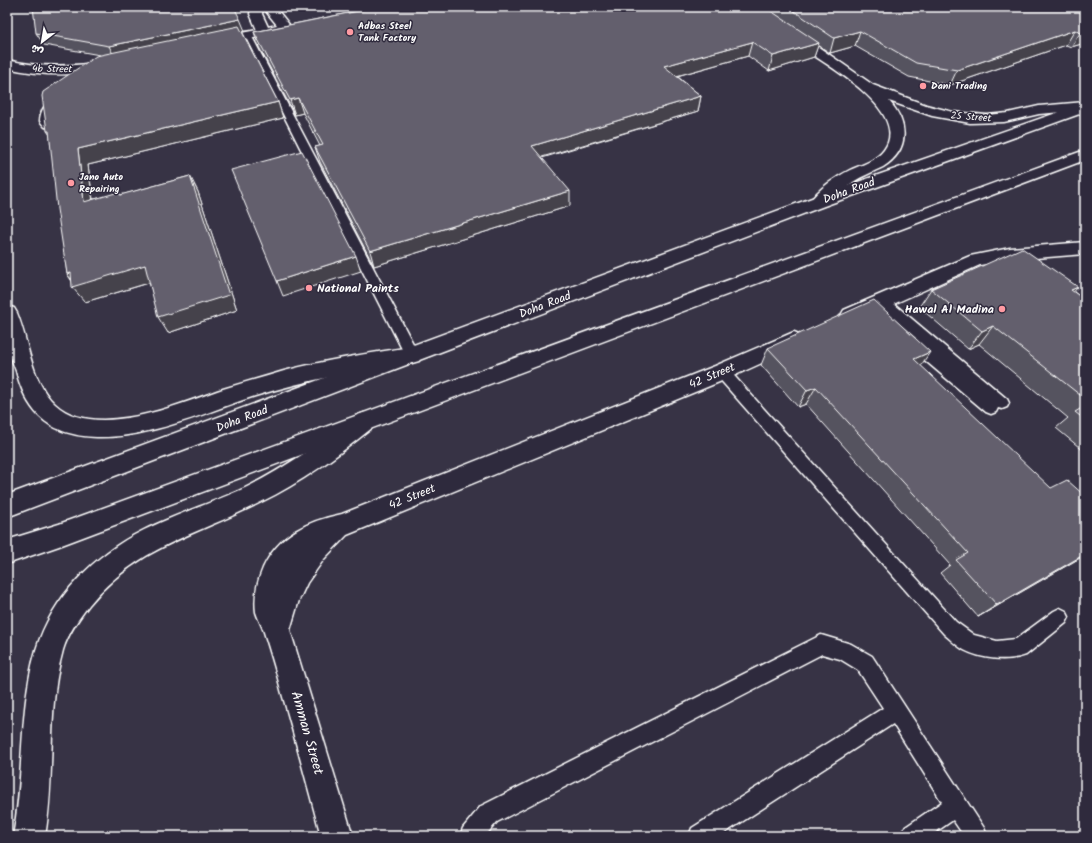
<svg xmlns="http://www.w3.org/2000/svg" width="1092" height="843" viewBox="0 0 1092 843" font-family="Kalam,'Playpen Sans Arabic',sans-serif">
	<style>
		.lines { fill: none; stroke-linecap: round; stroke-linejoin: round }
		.lane-casing { stroke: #fff; stroke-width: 3 }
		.street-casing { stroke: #fff; stroke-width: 3 }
		.secondary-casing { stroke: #fff; stroke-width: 3 }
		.primary-casing { stroke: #fff; stroke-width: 3 }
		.lane { fill: #2f2a3d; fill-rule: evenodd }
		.street { fill: #2f2a3d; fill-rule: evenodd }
		.secondary { fill: #2f2a3d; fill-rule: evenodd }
		.primary { fill: #2f2a3d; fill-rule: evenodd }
		.wall { fill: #55525e; stroke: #fff }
		.shaded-wall { fill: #45424c; stroke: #fff }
		.building { fill: #635f6d; stroke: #fff }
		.poi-dot { fill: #ff9aa2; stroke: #2f2a3d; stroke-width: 1.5 }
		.labels { text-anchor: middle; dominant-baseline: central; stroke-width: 3; stroke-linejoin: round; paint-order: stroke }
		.far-poi-label { font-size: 10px; font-weight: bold; fill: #fff; stroke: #2f2a3d; text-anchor: start }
		.far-street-label { font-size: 10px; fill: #fff; stroke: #2f2a3d }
		.street-label { font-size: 12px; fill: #fff; stroke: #2f2a3d }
		.poi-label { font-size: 12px; font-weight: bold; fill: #fff; stroke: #2f2a3d; text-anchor: start }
		.near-street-label { font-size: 14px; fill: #fff; stroke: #2f2a3d }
	</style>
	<rect width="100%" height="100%" fill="#373345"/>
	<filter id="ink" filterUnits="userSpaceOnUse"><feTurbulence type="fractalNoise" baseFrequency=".025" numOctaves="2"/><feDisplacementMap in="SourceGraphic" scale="8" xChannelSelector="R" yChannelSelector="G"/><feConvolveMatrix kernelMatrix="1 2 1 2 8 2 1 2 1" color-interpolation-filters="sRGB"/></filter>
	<g filter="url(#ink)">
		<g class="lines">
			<g class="lane-casing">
				<g id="lane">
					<path d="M247 32 251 35 419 355 417 359 412 360 407 359 405 355 243 35Z"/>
					<path d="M57 95 62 98 50 112V120L54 125 49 128 45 127 40 121C40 112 47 98 57 95Z"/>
					<path d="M882 296 887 298 1007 399 1009 403 1007 407 1002 409 998 408 996 412 991 414 986 412 908 346 906 342 908 338H916L877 304 875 301 877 298Z"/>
					<path d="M722 366 727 368 956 622 974 635 997 641 1016 639 1054 611 1060 608 1066 611 1069 617 1066 623 1026 655C1007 662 981 659 964 650 957 646 950 639 944 634L717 376 715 372 717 368Z"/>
					<path d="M821 635 851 644 872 656 984 828 987 836H964L953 820 930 836H901L904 828 942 802 893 724 720 836H689L692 828 883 708 858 670 840 659 822 654 497 822 485 836H460L463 828 481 806Z"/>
				</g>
			</g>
			<g class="street-casing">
				<g id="street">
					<path d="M251 7H275L291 27 290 30 283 32 215 46 210 45 208 42 210 39 257 30 250 14ZM263 7 265 10 277 25 268 27 262 14Z"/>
					<path d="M747 7H761L873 85 926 105 953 112 987 115 1008 113 1039 106 1085 102V110L1039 114 1004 122 970 123 932 116 889 101C909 123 910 150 883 167 873 172 862 176 853 182 840 190 828 210 812 206L810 202C818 189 836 177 850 170 861 165 876 161 884 150 910 114 837 71 813 55 798 45 783 34 768 24 762 19 752 14 747 7Z"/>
					<path d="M7 60C41 68 73 67 107 61L112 62 114 65 112 68C77 77 42 76 7 68Z"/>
					<path d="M1085 242V254L1010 260 980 265 858 320 851 322 844 320 841 315 844 310 970 256 1010 248Z"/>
					<path d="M794 332 801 335 804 340 801 345 729 378 347 535 324 559 307 583 299 600 290 630 353 836H321C308 787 295 738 281 690 276 670 270 651 264 632 262 625 258 619 256 612 254 596 257 582 263 568 279 534 308 521 342 514L715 366Z"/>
				</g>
			</g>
			<g class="secondary-casing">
				<g id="secondary">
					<path d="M1085 103V112L824 206 7 517V495L812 198Z"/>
					<path d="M1085 150V160L59 546 7 564V540L59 524Z"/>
				</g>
			</g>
			<g class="primary-casing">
				<g id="primary">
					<path d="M7 306 14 308 17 313C29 342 31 382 55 404 95 441 180 404 223 389 243 383 264 377 284 371 326 360 369 353 412 347L419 349 422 355 419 361 412 363C359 370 307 380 255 396 221 407 187 422 152 430 117 439 67 444 39 416 28 405 20 387 16 371 12 361 8 350 7 339 6 328 7 317 7 306Z"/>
					<path d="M364 413 372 416 375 422 372 428C337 456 301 483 261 502 197 535 137 546 89 605 79 618 68 633 63 650 46 710 56 774 45 836H13C25 774 18 711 36 650 52 597 95 554 144 530 177 514 212 503 245 488 285 468 321 443 356 416Z"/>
				</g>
			</g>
			<use href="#lane" class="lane"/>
			<use href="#street" class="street"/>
			<use href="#secondary" class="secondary"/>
			<use href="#primary" class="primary"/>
		</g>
		<g class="wall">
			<path d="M378 7H1085V43L1071 47 1066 45 950 85 909 77 855 46 830 53 818 45 814 57 769 71 748 56 677 76 701 96 698 111 542 158 570 206 374 266 320 162 315 147 320 146 303 113 295 115 259 47 254 32Z"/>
			<path d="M242 31 278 102 283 118 88 165 93 199 121 195 190 176 198 192 237 310 168 333 149 283 85 302 71 280 67 274 50 135 47 131 100 55 44 45 36 33 245 31Z"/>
			<path d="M931 289 1074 292 1085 300V452L1056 428 1068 418 979 344 968 349 919 307Z"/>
			<path d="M768 348 921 366 1085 555 978 617 940 573 950 565 806 404 798 407 761 365Z"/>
		</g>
		<g class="shaded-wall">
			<path d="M240 19 245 31 115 58 109 46Z"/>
			<path d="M1075 30 1066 45 950 85 957 70Z"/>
			<path d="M860 31 855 46 830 53 834 38Z"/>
			<path d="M1085 31V43L1071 47 1080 33Z"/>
			<path d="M752 42 748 56 662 80 664 66Z"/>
			<path d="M819 43 814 57 769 71 773 56Z"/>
			<path d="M701 96 698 111 532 160V146Z"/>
			<path d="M298 98 303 113 295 115 290 100Z"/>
			<path d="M278 102 283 118 88 165 95 217 84 202 78 149Z"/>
			<path d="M190 176 198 192 237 310 168 333 158 317Z"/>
			<path d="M570 191V206L374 266 370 251Z"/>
			<path d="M356 256 361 271 283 296 277 281Z"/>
			<path d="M145 265 155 281 85 302 72 287 76 285 67 274 71 273Z"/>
			<path d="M1078 287 1062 305 1071 290Z"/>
			<path d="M993 326 979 344 968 349 982 331Z"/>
			<path d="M930 352 918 370 914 359Z"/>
			<path d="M816 387 806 404 798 407 807 390Z"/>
			<path d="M1085 554V555L978 617 997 605Z"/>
		</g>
		<g class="building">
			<path d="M33 7H234L240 19 109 46 36 33Z"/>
			<path d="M378 7H765L819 43 773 56 752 42 664 66 701 96 532 146 570 191 370 251 315 147 323 145 298 98 290 100 254 32Z"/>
			<path d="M788 7H1085V31L1080 33 1075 30 957 70 916 63 860 31 834 38Z"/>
			<path d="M239 26 278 102 78 149 84 202 119 192 120 195 190 176 229 295 158 317 145 265 72 287 71 273 67 274 57 209 49 131H47L42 96 43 92 96 56Z"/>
			<path d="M302 151 356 256 277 281 231 170Z"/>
			<path d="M1022 248 1078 287 1071 290 1085 300V399L993 326 982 331 931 289Z"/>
			<path d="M874 300 930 352 914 359 1051 488 1067 480 1085 496V554L997 605 956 560 968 553 816 387 807 390 768 348Z"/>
			<path d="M1085 406V420L1075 412Z"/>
		</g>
	</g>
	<g class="poi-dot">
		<circle cx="350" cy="32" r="4"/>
		<circle cx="923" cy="86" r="4"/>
		<circle cx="71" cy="183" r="4"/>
		<circle cx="309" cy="288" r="4"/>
		<circle cx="1002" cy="309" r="4"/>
	</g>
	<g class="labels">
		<g class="far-poi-label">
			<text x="358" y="26">Adbas Steel<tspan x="358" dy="12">Tank Factory</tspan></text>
			<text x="931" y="86">Dani Trading</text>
			<text x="79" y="177">Jano Auto<tspan x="79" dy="12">Repairing</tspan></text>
		</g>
		<g class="far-street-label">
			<text transform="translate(52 69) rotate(1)">4b Street</text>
			<text transform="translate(971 117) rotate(4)">25 Street</text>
		</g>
		<g class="street-label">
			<text transform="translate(849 191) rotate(-20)">Doha Road</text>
			<text transform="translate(545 305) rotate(-21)">Doha Road</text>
			<text transform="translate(712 376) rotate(-23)">42 Street</text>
			<text transform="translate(242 419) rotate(-21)">Doha Road</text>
			<text transform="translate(412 497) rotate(-22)">42 Street</text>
		</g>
		<g class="poi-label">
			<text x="317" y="288">National Paints</text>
			<text x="994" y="309" text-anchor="end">Hawal Al Madina</text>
		</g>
		<g class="near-street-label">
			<text transform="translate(307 733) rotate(74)">Amman Street</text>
		</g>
	</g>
	<rect width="1092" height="843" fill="none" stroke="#2f2a3d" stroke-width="24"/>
	<rect x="12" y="12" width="1068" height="819" fill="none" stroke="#fff" stroke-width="1.5" filter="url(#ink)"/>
	<g transform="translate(42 42) rotate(211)" stroke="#2f2a3d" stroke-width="3" paint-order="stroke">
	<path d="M0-3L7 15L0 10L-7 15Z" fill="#ffffff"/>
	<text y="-6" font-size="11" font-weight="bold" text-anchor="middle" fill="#ffffff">ش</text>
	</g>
</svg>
